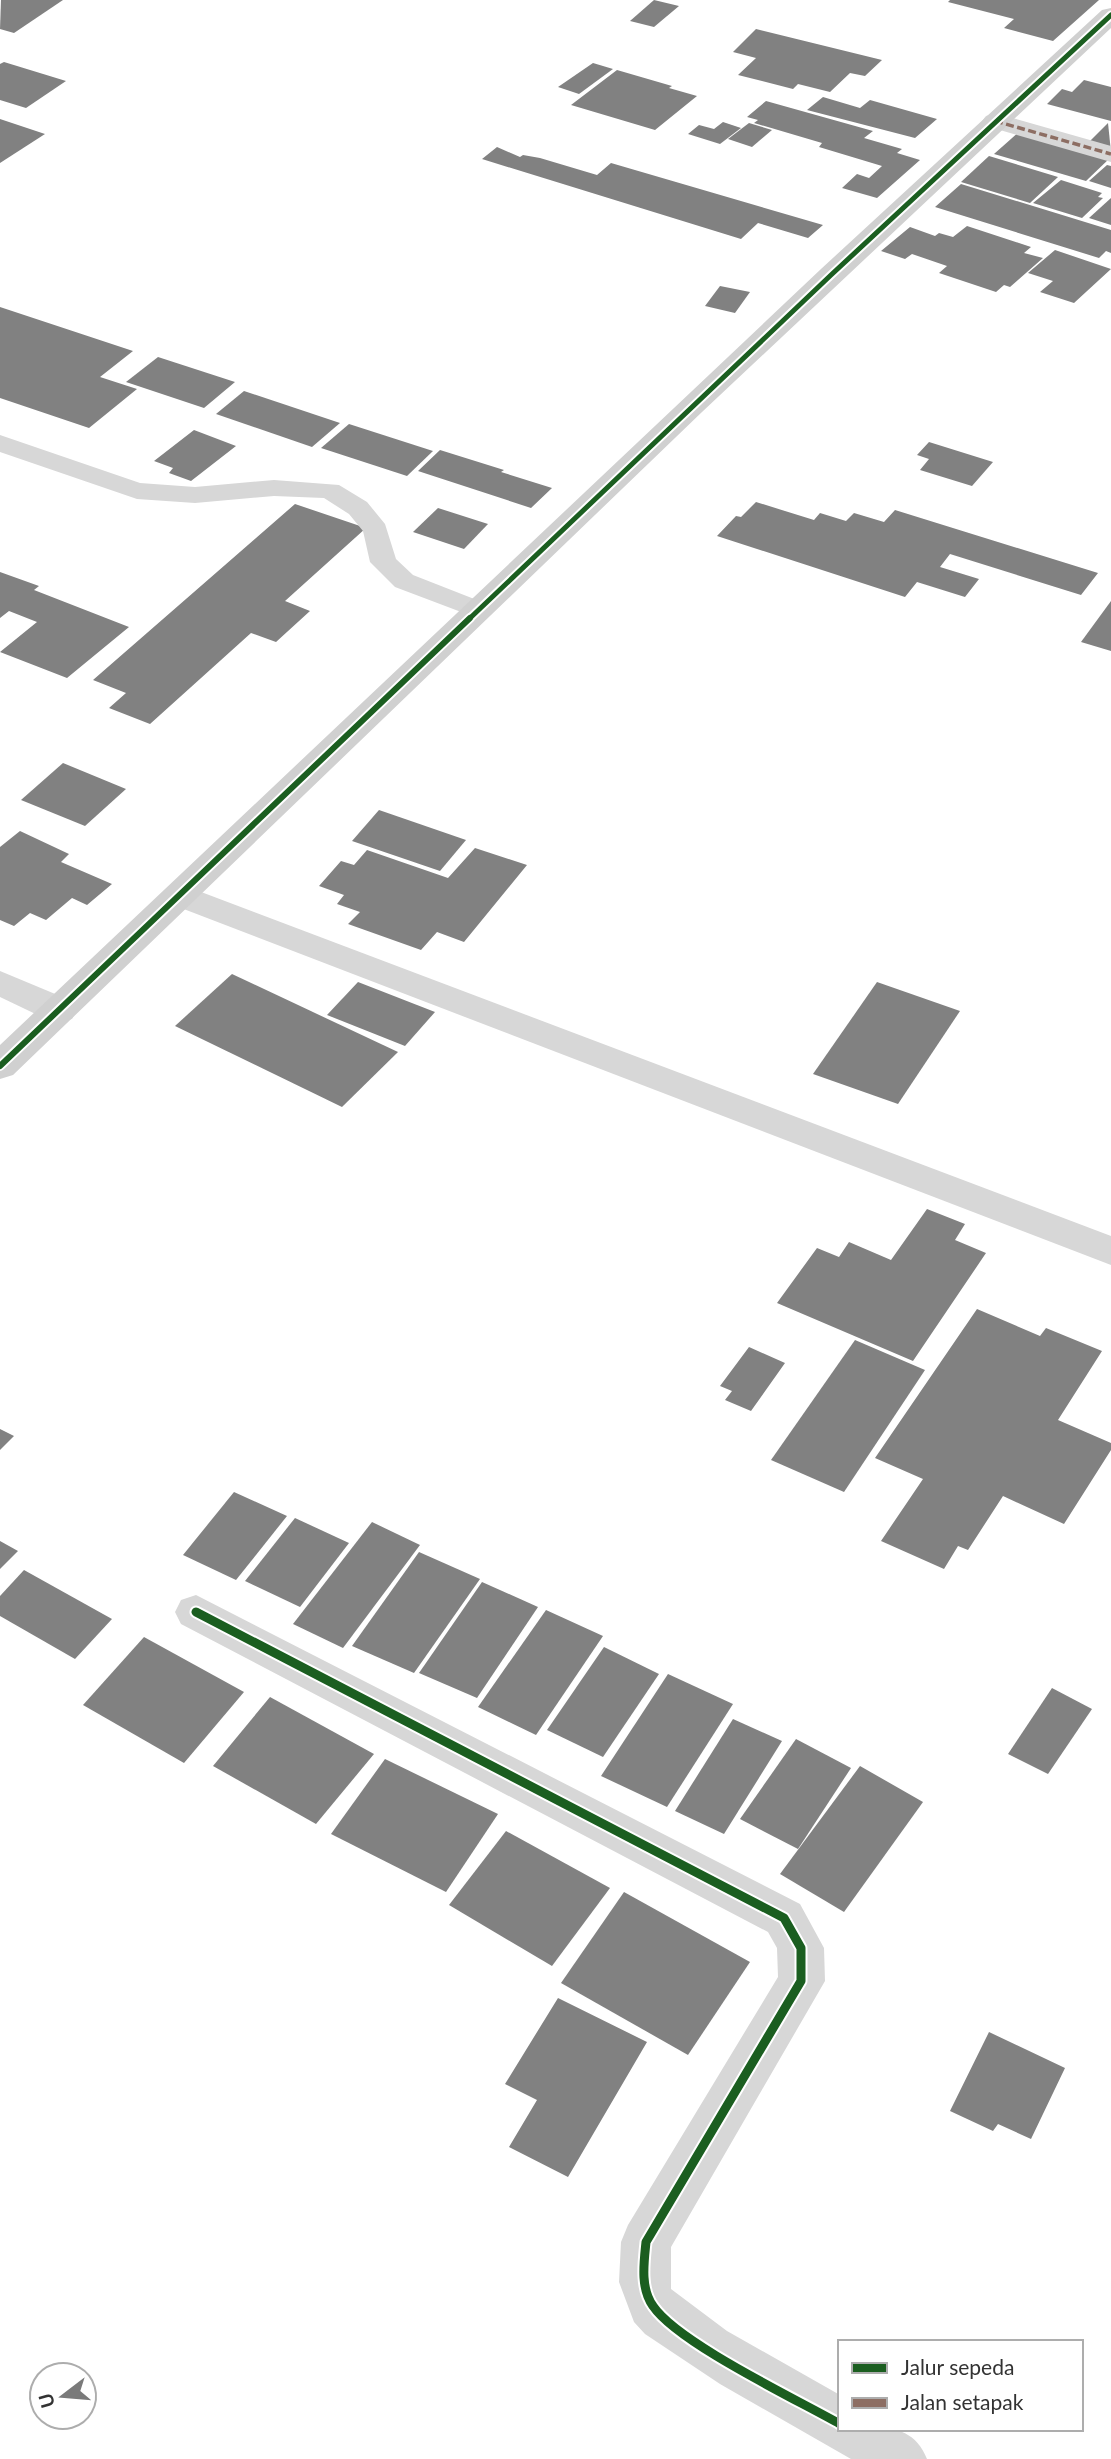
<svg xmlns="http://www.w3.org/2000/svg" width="1111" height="2459" viewBox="0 0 1111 2459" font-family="Lato,sans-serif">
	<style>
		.building { fill: #818181 }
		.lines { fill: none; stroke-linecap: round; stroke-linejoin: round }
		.lane { fill: #d7d7d7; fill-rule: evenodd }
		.street { fill: #d7d7d7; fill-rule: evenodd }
		.secondary { fill: #d0d0d0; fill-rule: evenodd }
		.quiet { stroke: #8d6e63; stroke-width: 3.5; stroke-dasharray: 8 3.5; stroke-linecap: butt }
		.cycleway-far2-casing { stroke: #fff; stroke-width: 9 }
		.cycleway-far1-casing { stroke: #fff; stroke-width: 10 }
		.cycleway-casing { stroke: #fff; stroke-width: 13 }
		.cycleway-far2 { stroke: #1b5e20; stroke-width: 5 }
		.cycleway-far1 { stroke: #1b5e20; stroke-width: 6 }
		.cycleway { stroke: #1b5e20; stroke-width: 9 }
	</style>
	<rect width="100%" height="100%" fill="#fff"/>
	<g class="building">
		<path d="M1 0H63L14 33 0 29Z"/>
		<path d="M654 0 679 6 654 27 630 21Z"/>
		<path d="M950 0H1099L1053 41 1004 28 1014 19 948 2Z"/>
		<path d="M756 29 882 60 865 76 850 73 830 92 798 84 793 89 738 75 756 58 733 52Z"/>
		<path d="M4 62 66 81 26 108 0 100V64Z"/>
		<path d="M593 63 613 69 579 94 558 87Z"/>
		<path d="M617 70 672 86 669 88 697 96 655 130 571 105Z"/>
		<path d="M1084 80 1111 87V121L1047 104 1062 89 1072 92Z"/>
		<path d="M823 97 860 108 870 100 937 119 915 138 807 110Z"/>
		<path d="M766 101 873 131 864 138 902 149 897 153 920 160 877 198 842 188 857 174 869 178 882 166 819 147 822 143 754 123 758 120 747 117Z"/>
		<path d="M0 119 45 134 0 163Z"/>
		<path d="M723 122 741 128 720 144 688 134 699 125 714 129Z"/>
		<path d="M749 123 772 130 752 147 728 139Z"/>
		<path d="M1108 123 1111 152 1086 145Z"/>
		<path d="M1020 131 1111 157 1086 181 994 154Z"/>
		<path d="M497 147 520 157 523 155 540 158 597 175 611 163 823 225 808 238 758 223 741 239 482 159Z"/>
		<path d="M989 156 1058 177 1030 203 961 182Z"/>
		<path d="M1107 165 1111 166V188L1089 181Z"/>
		<path d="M1061 180 1102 193 1098 197 1103 198 1082 218 1033 203Z"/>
		<path d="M961 184 1111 230V253L1106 251 1099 258 935 207Z"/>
		<path d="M1111 198V225L1089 218Z"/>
		<path d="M967 226 1031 247 1024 253 1043 258 1010 287 1004 285 996 292 939 273 947 266 912 254 905 259 881 251 910 227 935 236 939 233 953 237Z"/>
		<path d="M1055 250 1111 269 1074 303 1040 292 1053 281 1028 273Z"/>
		<path d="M720 286 750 292 735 313 705 306Z"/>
		<path d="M0 307 133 351 100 377 137 389 89 428 0 398Z"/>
		<path d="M158 357 235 382 204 408 126 382Z"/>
		<path d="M244 391 340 423 312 447 216 414Z"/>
		<path d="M349 424 433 451 407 476 321 448Z"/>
		<path d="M194 430 236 446 191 481 169 473 173 468 154 461Z"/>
		<path d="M929 442 993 462 972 486 920 470 929 459 917 455Z"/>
		<path d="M440 450 504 470 501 472 552 488 531 508 418 471Z"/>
		<path d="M756 502 814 520 820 513 846 521 854 513 884 522 895 510 1098 573 1081 595 950 554 940 567 979 579 965 597 917 582 905 597 717 536 736 516 741 517Z"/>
		<path d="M295 504 366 528 285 601 310 611 276 642 251 633 150 724 109 708 126 693 93 680Z"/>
		<path d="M438 508 488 524 464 549 413 532Z"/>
		<path d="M0 572 39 586 34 590 129 627 67 678 0 652 37 622 9 611 0 618Z"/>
		<path d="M1111 601V651L1081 642Z"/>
		<path d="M63 763 126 789 85 826 21 800Z"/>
		<path d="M379 810 466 840 440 871 352 841Z"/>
		<path d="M20 831 69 854 61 862 112 884 87 905 72 898 46 920 30 913 14 926 0 920V847Z"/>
		<path d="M475 848 527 865 464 942 437 932 421 950 348 924 360 912 337 904 344 895 319 886 341 861 354 865 367 850 448 878Z"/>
		<path d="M232 974 398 1052 342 1107 175 1026Z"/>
		<path d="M358 982 435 1012 405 1046 327 1015Z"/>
		<path d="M877 982 960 1011 898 1104 813 1074Z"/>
		<path d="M927 1209 965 1224 955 1240 986 1253 913 1361 777 1303 817 1248 839 1257 849 1242 891 1260Z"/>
		<path d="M977 1309 1040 1336 1046 1328 1102 1351 1058 1420 1111 1443V1450L1064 1524 1003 1496 968 1550 958 1546 944 1569 881 1541 923 1479 875 1458Z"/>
		<path d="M855 1340 925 1370 844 1492 771 1460Z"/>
		<path d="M749 1347 785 1363 751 1411 725 1400 732 1391 720 1386Z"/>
		<path d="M0 1429 14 1436 0 1450Z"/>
		<path d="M234 1492 287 1516 236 1580 183 1555Z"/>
		<path d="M295 1518 349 1543 300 1607 245 1581Z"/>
		<path d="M372 1522 420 1545 343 1648 293 1624Z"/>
		<path d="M0 1541 18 1551 0 1569Z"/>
		<path d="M419 1552 480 1579 414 1673 352 1646Z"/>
		<path d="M24 1570 112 1619 75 1659 0 1616V1596Z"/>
		<path d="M482 1582 538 1607 477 1698 419 1673Z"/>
		<path d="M546 1610 603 1636 536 1735 478 1707Z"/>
		<path d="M144 1637 244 1692 184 1763 83 1705Z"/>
		<path d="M604 1647 659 1674 603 1757 547 1730Z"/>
		<path d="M668 1674 733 1704 667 1807 601 1776Z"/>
		<path d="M1052 1688 1092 1709 1048 1774 1008 1754Z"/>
		<path d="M270 1697 374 1754 316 1824 213 1766Z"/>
		<path d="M733 1719 782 1741 724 1834 675 1811Z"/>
		<path d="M796 1739 851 1768 798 1849 740 1819Z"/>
		<path d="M385 1759 498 1814 446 1892 331 1834Z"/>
		<path d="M860 1766 923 1802 844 1912 780 1874Z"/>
		<path d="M506 1831 610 1888 552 1966 449 1905Z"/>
		<path d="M624 1892 750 1962 688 2055 561 1983Z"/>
		<path d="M558 1998 647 2042 568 2177 509 2147 537 2100 505 2084Z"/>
		<path d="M989 2032 1065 2068 1031 2139 998 2124 993 2131 950 2111Z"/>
	</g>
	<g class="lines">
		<path class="lane" d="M0 435 140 483 195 487 274 480 339 485 367 502 385 524 396 559 413 575 487 604 491 610 487 616 477 618 395 587 370 562 363 531 349 514 324 498 274 496 195 503 137 499 0 452Z"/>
		<g class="street">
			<path d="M995 113 1111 146V162L986 126 982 121 986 116Z"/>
			<path d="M180 884 1111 1236V1265L168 903 163 895 168 887Z"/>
			<path d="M0 971 72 1001 77 1010 72 1019 59 1022 46 1019 0 997Z"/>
			<path d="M196 1595 800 1904 824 1948 825 1981 671 2247V2289L727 2331 840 2395V2429C877 2429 911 2419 927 2459H851L720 2384 645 2334 634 2322 619 2282 621 2242 628 2225 778 1977 777 1948 768 1932 181 1624 175 1612 181 1600Z"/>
		</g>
		<path class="secondary" d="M1111 8V28L702 412 13 1075 0 1079V1045L821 269 1102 10Z"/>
		<path class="quiet" d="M995 121 1111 154"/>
		<g class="cycleway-far2-casing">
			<path id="cycleway-far2" d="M468 620 831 275 1111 15"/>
		</g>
		<g class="cycleway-far1-casing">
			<path id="cycleway-far1" d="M0 1066 470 618"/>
		</g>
		<g class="cycleway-casing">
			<path id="cycleway" d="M196 1612 784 1918 801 1948V1981L646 2242C644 2262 640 2288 653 2306 678 2343 796 2399 840 2424"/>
		</g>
		<use href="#cycleway-far2" class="cycleway-far2"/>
		<use href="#cycleway-far1" class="cycleway-far1"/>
		<use href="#cycleway" class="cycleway"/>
	</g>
	<rect x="838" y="2340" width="245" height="91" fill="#ffffff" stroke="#adadad" stroke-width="2"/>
	<rect x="852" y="2363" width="35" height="10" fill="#1b5e20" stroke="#adadad" stroke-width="2"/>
	<text x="901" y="2375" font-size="21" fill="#333333">Jalur sepeda</text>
	<rect x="852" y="2398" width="35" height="10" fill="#8d6e63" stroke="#adadad" stroke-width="2"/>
	<text x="901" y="2410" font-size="21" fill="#333333">Jalan setapak</text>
	<g transform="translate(63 2396) rotate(254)"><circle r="33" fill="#ffffff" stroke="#adadad" stroke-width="2"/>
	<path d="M0-5L12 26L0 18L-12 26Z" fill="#7a7a7a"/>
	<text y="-10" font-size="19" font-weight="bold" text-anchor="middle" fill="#333333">U</text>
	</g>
</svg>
